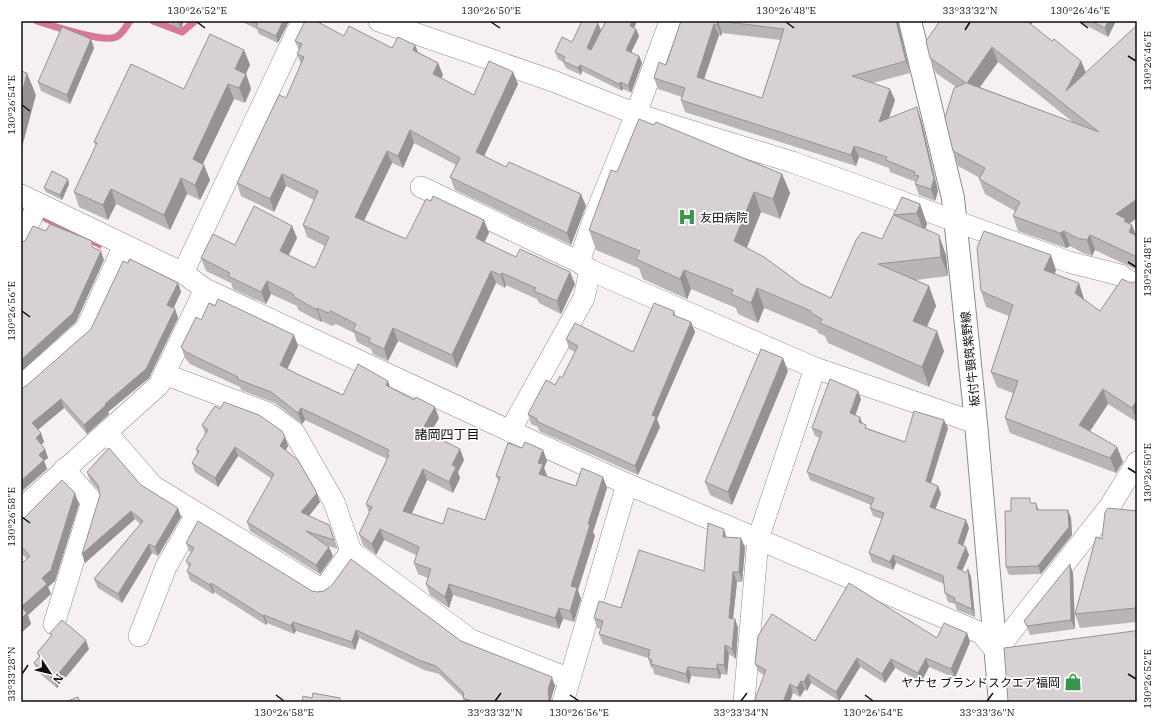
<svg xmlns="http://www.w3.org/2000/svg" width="1158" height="723" viewBox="0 0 1158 723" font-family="'IBM Plex Serif','Noto Sans JP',serif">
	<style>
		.water { fill: #d5789b }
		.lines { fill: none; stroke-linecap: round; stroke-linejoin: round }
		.stream { stroke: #d5789b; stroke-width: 7 }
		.minor-casing { stroke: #908a8c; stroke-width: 22 }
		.major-casing { stroke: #908a8c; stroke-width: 24 }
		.minor { stroke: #fff; stroke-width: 21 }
		.major { stroke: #fff; stroke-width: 22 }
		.wall { fill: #b9b4b5; fill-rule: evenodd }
		.shaded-wall { fill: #969294 }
		.building { fill: #d7d1d3; stroke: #969294; fill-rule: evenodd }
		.ticks { fill: none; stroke: #0f0d0d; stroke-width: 1.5 }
		.labels { text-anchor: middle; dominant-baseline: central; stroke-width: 3.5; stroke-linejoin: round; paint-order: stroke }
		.poi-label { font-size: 12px; fill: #0f0d0d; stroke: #fff; text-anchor: start }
		.street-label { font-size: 12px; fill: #0f0d0d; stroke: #fff }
		.neighbourhood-label { font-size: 13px; fill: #0f0d0d; stroke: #fff }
		.neatline { fill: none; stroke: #0f0d0d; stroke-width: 1.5 }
		.ticks-label { font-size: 10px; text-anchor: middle; fill: #0f0d0d }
	</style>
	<rect width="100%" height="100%" fill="#f6f0f2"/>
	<path class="water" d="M43 217 102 244 101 249 41 220Z"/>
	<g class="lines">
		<g class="stream">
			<path d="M37 21C53 26 102 43 116 37 122 35 126 26 130 21"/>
			<path d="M153 21 182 32 195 21"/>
		</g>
		<g class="minor-casing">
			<g id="minor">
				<path d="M379 21 553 81 636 114 792 162 1069 262 1120 275 1137 286"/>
				<path d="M421 187 579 262 590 270 815 368 976 423"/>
				<path d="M21 195 183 273 205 289 510 431 627 484 981 633 996 651"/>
				<path d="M21 240 38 204"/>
				<path d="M579 262 594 218 636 114 670 21"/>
				<path d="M183 273 302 21"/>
				<path d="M164 374 268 413 294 432 334 502 351 551"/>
				<path d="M21 386 86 329 124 245"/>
				<path d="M510 431 584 298 590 270"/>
				<path d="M106 432 153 486 321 589 326 586 351 551 471 640 570 679"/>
				<path d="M21 509 159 385 205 289"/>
				<path d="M54 624 92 501 64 469"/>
				<path d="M139 636 166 567 197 513"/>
				<path d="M996 651 1110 506 1137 462"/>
				<path d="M563 702 627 484"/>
				<path d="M744 702 758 539 815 368"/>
			</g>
		</g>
		<g class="major-casing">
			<path id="major" d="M910 21 953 198 976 423 1000 702"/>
		</g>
		<use href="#minor" class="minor"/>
		<use href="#major" class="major"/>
	</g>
	<g class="wall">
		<path d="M165 21H184L181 29Z"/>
		<path d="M240 21H289L278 43 259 34 257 29Z"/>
		<path d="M606 21H637L634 28 636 29 639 36 631 52 639 56 642 63 631 93 623 89 622 91 582 71 581 75 566 68 563 62 558 59 555 52 572 42 601 30 597 37Z"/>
		<path d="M681 21H898L910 73 873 83 895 100 889 118 921 119 938 191 935 201 919 195 915 184 916 182 890 172 889 168 859 157 856 166 685 112 681 100 682 97 658 89 654 78 666 65ZM722 33 781 40 762 98 704 79 719 35 721 36Z"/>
		<path d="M940 21H1031L1032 24V25L1052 41 1081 61 1086 72 1129 224 1132 225 1136 236H1137V270L1095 250 1092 256 1083 253 1070 246 1066 248 1018 231 1013 216 1015 211 985 194 979 179 980 178 958 166 953 151 956 87 936 73 930 58ZM998 62 1074 123 980 87Z"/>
		<path d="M1078 21H1116L1108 37Z"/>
		<path d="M344 36 392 48 415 45 418 52 438 63 443 75 441 78 474 95 513 72 518 84 484 156 586 206 571 245 455 190 450 177 456 165 414 143 403 168 392 163 364 220 406 239 431 201 484 220 489 233 484 242 575 284 561 314 539 303 537 299 506 285 505 288 496 283 457 368 398 341 388 361 373 354 371 349 357 342 354 333 336 324 332 326 322 321 321 322 298 310 297 306 271 294 266 304 233 289 231 283 206 271 201 258 235 245 292 226 297 238 289 255 315 268 325 246 307 237 303 225 314 200 286 186 274 212 241 196 237 183 286 98 301 64 297 54 299 51 295 41Z"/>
		<path d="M91 39 94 48 70 104 41 91 38 82Z"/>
		<path d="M244 50 250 65 246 73 251 89 245 103 234 99 203 164 204 165 210 180 200 200 187 194 170 230 116 204 108 220 79 207 74 192 96 146 94 142 184 89Z"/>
		<path d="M654 125 782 174 790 193 780 219 761 212 747 248 801 284 831 298 882 239 902 197 920 204 927 224 925 229 946 255 948 276 916 280 929 286 936 306 927 327 944 351 929 387 828 343 825 336 818 333 817 330 764 308 758 323 738 314 736 308 691 289 687 299 643 279 639 268 596 250 589 230 617 172Z"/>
		<path d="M69 184 62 200 46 192 44 188Z"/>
		<path d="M1056 270 1055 274 1084 299V300L1100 311 1131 283 1137 281V422L1108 404 1090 431 1117 447 1123 462 1116 473 1010 433 1005 418 1013 393 997 387 991 372 1009 316 986 307 981 291Z"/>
		<path d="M178 283 181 292 173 308 175 309 178 318 149 378 108 412 109 414 87 434 64 408 38 430 44 442 41 445 45 449 48 458 44 461 47 469 21 492 26 386Z"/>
		<path d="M215 306 294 335 298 346 287 369 297 374 343 395 390 387 439 418 430 434 460 449 464 460 458 472 460 478 453 493 427 480 412 513 443 524 485 520 499 482 496 476 522 448 543 450 547 461 544 468 547 476 576 486 603 477 607 488 593 532 595 536 578 590 581 599 574 622 563 619 559 629 453 595 449 608 430 595 426 584 428 578 418 574 414 563 416 555 384 540 376 555 363 545 359 534 369 513 366 504 387 459 305 420 302 424 275 403 241 390 240 387 190 364 185 358 181 347 201 320Z"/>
		<path d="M674 311 676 316 691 322 695 332 657 419 660 427 638 475 539 431 538 427 531 424 528 414 562 378 575 352 569 349 566 339 633 352Z"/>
		<path d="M788 371 732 505 710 495 705 482Z"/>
		<path d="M861 399 855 415 867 428 905 442 948 428 931 483 938 486 941 494 935 509 966 520 969 528 963 546 969 555 962 571 966 573 968 569 971 577 975 617 957 610 955 604 948 602 945 593 944 584 896 563 893 570 872 562 869 553 882 519 873 516 870 508 871 505 810 480 807 472 820 438 815 436 812 428Z"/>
		<path d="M220 409 285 437 288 446 286 450 320 502 309 516 329 525 338 549 328 546 333 556 320 574 250 531 247 522 272 479 238 456 218 487 195 472 192 463 197 454 196 449 205 434 202 425Z"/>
		<path d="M87 472 141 485 178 508 181 517 158 556 152 553 122 603 98 588 94 579 140 524 135 519 85 563 100 495 99 491 90 481Z"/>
		<path d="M1032 503 1039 510H1068L1071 518 1072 535 1041 574 1009 575 1006 567 1011 511Z"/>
		<path d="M79 504 55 581 48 587 51 594 28 615 31 624 21 633V564L27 559 21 553V521Z"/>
		<path d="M1137 511V622L1080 628 1075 614 1102 539Z"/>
		<path d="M726 537 741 538 745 548 742 582H737L733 619H735L738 628 736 659 729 654 727 675 721 674 720 679 691 676 689 684 654 674 653 668H651L648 658 603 644 599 634 601 629 597 628 594 618 621 608 704 571Z"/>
		<path d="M186 543 312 591 461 641 555 686 551 699 552 702H464L463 697 439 674 424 670 359 638 355 650 296 631 294 634 267 623 266 625 214 592 213 594 190 580 187 571 189 568 186 561 191 552 189 551Z"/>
		<path d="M1073 573 1075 629 1030 635 1028 630 1024 621Z"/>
		<path d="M50 633 89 649 57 688 38 672 34 663 39 657 37 653 51 636Z"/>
		<path d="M967 633 970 642 955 678 929 667 921 682 895 668 885 683 860 667 839 701 811 683 807 691 805 689 800 697 759 672 755 664 815 641 937 638Z"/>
	</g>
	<g class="shaded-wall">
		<path d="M178 21H184L181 29 178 22Z"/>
		<path d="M283 21H289L278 43 276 36Z"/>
		<path d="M632 21H637L632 33 630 26Z"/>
		<path d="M718 21 722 33 721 36 717 25Z"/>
		<path d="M896 21H898L910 73 906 61Z"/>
		<path d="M1022 21H1031L1032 24 1026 32Z"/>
		<path d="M1108 21H1116L1108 37 1105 28Z"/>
		<path d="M598 23 601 30 590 55 587 48Z"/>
		<path d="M714 24 719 35 701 88 697 77Z"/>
		<path d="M636 29 639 36 629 57 626 50Z"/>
		<path d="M91 39 94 48 70 104 67 95Z"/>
		<path d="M415 45 420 58 413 50Z"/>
		<path d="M992 47 998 62 972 98 967 83Z"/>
		<path d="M244 50 250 65 241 84 235 69Z"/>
		<path d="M639 56 642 63 631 93 628 86Z"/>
		<path d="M1081 61 1087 76 1066 91Z"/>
		<path d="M438 63 443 75 437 86 433 74Z"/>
		<path d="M580 65 582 71 581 75 578 68Z"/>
		<path d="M513 72 518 84 480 165 476 152Z"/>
		<path d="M27 73 36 95 21 151V98Z"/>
		<path d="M246 74 251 89 245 103 239 88Z"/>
		<path d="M621 82 623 89 622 91 619 84Z"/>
		<path d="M228 84 234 99 198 174 193 159Z"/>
		<path d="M890 89 895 100 884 133 879 122Z"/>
		<path d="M917 107 921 119 938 191 935 201 931 189Z"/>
		<path d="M410 130 414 143 403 168 398 156Z"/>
		<path d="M854 146 859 157 856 166 851 155Z"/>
		<path d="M387 151 392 163 360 229 355 217Z"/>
		<path d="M204 165 210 180 200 200 195 185Z"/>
		<path d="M282 174 286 186 274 212 270 199Z"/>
		<path d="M782 174 790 193 780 219 773 199Z"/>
		<path d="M181 178 187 194 170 230 164 215Z"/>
		<path d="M68 179 69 184 62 200 60 195Z"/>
		<path d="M111 189 116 204 108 220 103 205Z"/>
		<path d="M754 192 761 212 741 261 734 241Z"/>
		<path d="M581 194 586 206 571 245 567 233Z"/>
		<path d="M1137 199V218L1128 225H1132L1137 239 1134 248 1116 214Z"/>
		<path d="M920 204 927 224 924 233 917 213Z"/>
		<path d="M484 220 489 233 480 251 476 238Z"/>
		<path d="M292 226 297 238 284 264 280 251Z"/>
		<path d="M1064 231 1070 246 1066 248 1060 233Z"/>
		<path d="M939 235 946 255 948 276 941 257Z"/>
		<path d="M1090 235 1095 250 1092 256 1087 240Z"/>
		<path d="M101 251 104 260 76 322 21 372V360Z"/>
		<path d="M1051 255 1056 270 1050 285 1044 270Z"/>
		<path d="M684 270 691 289 687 299 680 279Z"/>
		<path d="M491 271 496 283 457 368 452 355Z"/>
		<path d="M570 272 575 284 561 314 557 301Z"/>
		<path d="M502 273 506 285 505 288 501 275Z"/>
		<path d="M267 281 271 294 266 304 261 292Z"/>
		<path d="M178 283 181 292 171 314 167 305Z"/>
		<path d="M1079 283 1084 299 1080 309 1075 293Z"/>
		<path d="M929 286 936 306 920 341 913 321Z"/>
		<path d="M757 288 764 308 758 323 751 303Z"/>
		<path d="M317 308 322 321 321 322 317 310Z"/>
		<path d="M175 309 178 318 149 378 108 412 109 414 87 434 84 425 105 404Z"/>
		<path d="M691 322 695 332 657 419 660 427 638 475 635 466 652 415Z"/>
		<path d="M393 328 398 341 388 361 384 349Z"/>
		<path d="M937 331 944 351 929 387 922 367Z"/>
		<path d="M294 335 298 346 284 376 280 365Z"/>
		<path d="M783 358 788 371 732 505 728 492Z"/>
		<path d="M388 381 392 392 386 385Z"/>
		<path d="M1103 389 1108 404 1084 440 1079 425Z"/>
		<path d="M858 391 861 399 853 422 850 413Z"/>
		<path d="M61 399 64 408 35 432 32 423Z"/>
		<path d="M1137 400V421L1132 408Z"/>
		<path d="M435 407 439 418 426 441 422 430Z"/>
		<path d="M301 408 305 420 302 424 298 413Z"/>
		<path d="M860 417 863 426 859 422Z"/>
		<path d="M944 420 948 428 929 489 926 481Z"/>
		<path d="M41 433 44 442 39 447 36 438Z"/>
		<path d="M285 437 288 446 283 455 280 446Z"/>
		<path d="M235 447 238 456 218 487 215 478Z"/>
		<path d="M1117 447 1123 462 1116 473 1110 458Z"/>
		<path d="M45 449 48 458 44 461 47 469 21 492V481L39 455Z"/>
		<path d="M460 449 464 460 458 472 460 478 453 493 449 482 452 465Z"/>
		<path d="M543 450 547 461 544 468 547 476 543 485 539 474 538 463Z"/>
		<path d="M423 469 427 480 408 522 403 511Z"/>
		<path d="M603 477 607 488 593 532 595 536 578 590 581 599 574 622 570 611 571 586 588 524Z"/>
		<path d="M938 486 941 494 933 516 930 507Z"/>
		<path d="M75 493 79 504 55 581 48 587 51 594 28 615 31 624 21 633V607L42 578Z"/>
		<path d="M317 493 320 502 305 521 301 512Z"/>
		<path d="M1036 503 1039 511 1037 510Z"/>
		<path d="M178 508 181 517 158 556 155 547Z"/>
		<path d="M1068 510 1071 518 1072 535 1041 574 1038 566Z"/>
		<path d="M131 511 135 519 85 563 82 554Z"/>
		<path d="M966 520 969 528 961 552 958 543Z"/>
		<path d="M380 529 384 540 376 555 372 544Z"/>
		<path d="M724 529 727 539 723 537Z"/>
		<path d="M741 538 745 548 742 582 739 572Z"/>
		<path d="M149 544 152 553 122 603 118 594Z"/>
		<path d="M329 547 333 556 320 574 316 565Z"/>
		<path d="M966 547 969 555 960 576 957 568Z"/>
		<path d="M893 555 896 563 893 570 890 562Z"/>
		<path d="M1070 564 1073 573 1075 629 1071 620Z"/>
		<path d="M968 569 971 577 975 617 972 609Z"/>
		<path d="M733 572 737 582 732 628 729 618Z"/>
		<path d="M211 583 214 592 213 594 210 585Z"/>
		<path d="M449 584 453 595 449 608 445 597Z"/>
		<path d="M559 608 563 619 559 629 555 618Z"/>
		<path d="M264 615 267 623 266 625 263 616Z"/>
		<path d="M735 619 738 628 736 659 732 649Z"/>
		<path d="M293 622 296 631 294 634 291 626Z"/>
		<path d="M356 630 359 638 355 650 352 642Z"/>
		<path d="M967 633 970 642 955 678 951 669Z"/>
		<path d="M86 640 89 649 57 688 54 679Z"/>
		<path d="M725 645 729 654 727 675 724 665Z"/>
		<path d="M857 658 860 667 839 701 836 692Z"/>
		<path d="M926 658 929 667 921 682 918 673Z"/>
		<path d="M891 659 895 668 885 683 882 674Z"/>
		<path d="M717 664 721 674 720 679 717 669Z"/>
		<path d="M688 667 691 676 689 684 686 674Z"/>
		<path d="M808 674 811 683 807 691 804 682Z"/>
		<path d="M552 677 555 686 551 699 552 702H548V690Z"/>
		<path d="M801 681 805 689 800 697 797 688Z"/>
		<path d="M790 684 793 693 790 702H783Z"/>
	</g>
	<g class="building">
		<path d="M251 21H283L276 36 256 27 258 24Z"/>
		<path d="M305 21H316L344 36 349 26 392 48 398 37 415 45 413 50 438 63 433 74 474 95 489 61 513 72 476 152 506 167 509 162 581 194 567 233 450 177 460 158 410 130 398 156 387 151 355 217 406 239 426 199 431 201 433 196 484 220 476 238 516 257 520 249 570 272 557 301 534 291 536 288 502 273 501 275 491 271 452 355 393 328 384 349 369 342 370 338 353 330 356 324 331 311 328 313 317 308V310L294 297 293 294 267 281 261 292 228 276 230 273 201 258 213 234 235 245 254 206 292 226 280 251 315 268 329 237 303 225 318 191 282 174 270 199 237 183 279 95 286 98 304 57 297 54 302 44 295 41Z"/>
		<path d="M582 21H594L598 23 587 48 591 50 606 21H632L630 26 636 29 626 50 639 56 628 86 621 82 619 84 580 65 578 68 563 61 565 57 555 52 562 37 572 42Z"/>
		<path d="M681 21H896L906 61 852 76 890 89 879 122 917 107 934 179 931 189 915 184 919 176 914 175 915 172 886 160 887 157 854 146 851 155 681 100 685 88 654 78 659 62 666 65ZM718 21 784 29 762 98 697 77 714 24 717 25Z"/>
		<path d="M940 21H1027L1052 41 1054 39 1081 61 1066 91 1137 25V199L1116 214 1126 219 1124 221 1132 225 1129 232 1137 236V257L1090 235 1087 240 1077 238 1064 231 1060 233 1013 216 1020 202 979 179 985 168 953 151 945 118 954 88 966 83 930 58 926 41ZM992 47 1099 132 967 83Z"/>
		<path d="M1091 21H1108L1105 28Z"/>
		<path d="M62 27 91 39 67 95 38 82Z"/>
		<path d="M210 34 244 50 235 69 246 74 239 88 228 84 193 159 204 165 195 185 181 178 164 215 111 189 103 205 74 192 97 143 94 142 131 64 184 89Z"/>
		<path d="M21 71 27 73 21 98Z"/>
		<path d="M639 119 654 125 656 122 782 174 773 199 754 192 734 241 764 257 801 284 831 298 856 240 862 232 882 239 902 197 920 204 917 213 894 215 939 235 941 257 878 264 929 286 913 321 937 331 922 367 820 323 822 319 811 313V311L757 288 751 303 731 294 733 290 684 270 680 279 636 259 640 251 589 230 611 170 617 172Z"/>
		<path d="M52 171 68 179 60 195 44 188Z"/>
		<path d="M50 224 92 241V247L101 251 73 313 21 360V242L25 241 33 226 46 231Z"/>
		<path d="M984 231 1051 255 1044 270 1079 283 1075 293 1100 311 1122 279 1131 283 1137 281V400L1132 408 1103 389 1079 425 1117 447 1110 458 1005 418 1018 381 991 372 1013 305 981 291 977 248Z"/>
		<path d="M130 259 178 283 167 305 175 309 146 369 105 404 106 405 84 425 61 399 32 423 41 433 36 438 45 449 39 455 44 460 21 481V389L26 386 91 329 123 261 128 263Z"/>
		<path d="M218 299 294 335 280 365 297 374 343 395 358 364 388 381 386 385 414 400 416 397 435 407 422 430 460 449 452 465 456 467 449 482 423 469 403 511 443 524 448 508 485 520 500 477 496 476 508 443 522 448 525 442 543 450 538 463 543 464 539 474 576 486 582 468 603 477 588 524 590 525 571 586 577 588 570 611 559 608 555 618 449 584 445 597 426 584 431 569 414 563 419 547 380 529 372 544 359 534 372 507 366 504 389 455 387 454 389 450 301 408 298 413 271 392 237 379 238 377 186 352 181 347 196 317 201 320 209 303 215 306Z"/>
		<path d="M654 303 674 311 673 315 691 322 652 415 656 417 635 466 536 421 537 419 528 414 546 380 555 385 560 376 562 378 578 346 566 339 575 323 633 352Z"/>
		<path d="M761 349 783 358 728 492 705 482Z"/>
		<path d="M830 379 858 391 850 413 860 417 859 422 866 425 865 428 905 442 914 411 944 420 926 481 938 486 930 507 966 520 958 543 966 547 957 568 966 573 968 569 972 609 954 601 955 598 945 593 943 576 893 555 890 562 869 553 884 513 870 508 874 498 807 472 822 432 812 428Z"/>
		<path d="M224 402 259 415 282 431 285 437 280 446 298 460 317 493 301 512 329 525 334 540 306 531 329 547 316 565 247 522 274 474 235 447 215 478 192 463 199 451 196 449 208 430 202 425 215 406 220 409Z"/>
		<path d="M109 448 141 485 178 508 155 547 149 544 118 594 94 579 143 521 131 511 82 554 100 495 98 485 87 472Z"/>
		<path d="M62 480 75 493 51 570 42 578 47 584 21 607 27 613 21 619V564L30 556 21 546V521Z"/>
		<path d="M1011 498H1030V503H1036L1037 510H1068L1069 527 1038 566 1006 567 1005 511H1011Z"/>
		<path d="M1108 508 1137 511V609L1136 608 1075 614 1096 537 1102 539 1105 512Z"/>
		<path d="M198 521 312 591 317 592 324 591 332 585 351 559 461 641 552 677 548 690 549 698 548 702H469V700L463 698 464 693 436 666 421 661 356 630 352 642 293 622 291 626 264 615 263 616 211 583 210 585 187 571 191 564 186 561 194 548 186 543Z"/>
		<path d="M708 523 724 529 723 537 741 538 739 572H733L729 618 735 619 732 649 725 645 724 665 717 664V669L688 667 686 674 651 664 652 660 648 658 650 650 599 634 603 621 594 618 599 601 621 608 639 550 704 571Z"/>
		<path d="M1070 564 1071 620 1027 626 1024 621Z"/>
		<path d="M849 583 937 638 944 623 967 633 951 669 926 658 918 673 891 659 882 674 857 658 836 692 808 674 804 682 801 681 797 688 790 684 783 702H754L766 670 755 664 758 636 772 614 815 641Z"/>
		<path d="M62 620 86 640 54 679 34 663 40 656 37 653 52 635 50 633Z"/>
		<path d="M1137 630V702H1008L1004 648 1134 631Z"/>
		<path d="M313 693 340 698V702H302L303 696 312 698Z"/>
		<path d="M78 697 80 702H65Z"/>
	</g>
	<path class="ticks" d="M197 22 205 28M491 22 500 28M786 22 794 28M1080 22 1088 28M965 30 970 22M1128 56 1136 61M22 105 30 111M1128 262 1136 267M22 311 30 317M1128 468 1136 473M22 517 30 523M22 674 28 665M1128 674 1136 679M276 695 284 701M570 695 579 701M865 695 873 701M495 701 501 693M741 701 747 693M987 701 993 693"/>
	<defs>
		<g id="hospital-bare" transform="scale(1.38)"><path d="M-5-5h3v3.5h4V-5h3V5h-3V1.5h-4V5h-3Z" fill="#379649" stroke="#fff" stroke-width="2.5" paint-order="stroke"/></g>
		<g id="shop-bare" transform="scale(1.38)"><path d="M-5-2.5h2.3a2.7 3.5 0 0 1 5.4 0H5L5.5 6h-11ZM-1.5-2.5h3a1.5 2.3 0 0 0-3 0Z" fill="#379649" stroke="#fff" stroke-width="2.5" paint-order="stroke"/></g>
	</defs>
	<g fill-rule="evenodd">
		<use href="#hospital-bare" x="687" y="217"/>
		<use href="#shop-bare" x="1073" y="682"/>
	</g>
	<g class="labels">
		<g class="poi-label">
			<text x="700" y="217">友田病院</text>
			<text x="1060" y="682" text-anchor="end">ヤナセ ブランドスクエア福岡</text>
		</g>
		<g class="street-label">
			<text transform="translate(970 359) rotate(-96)">板付牛頸筑紫野線</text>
		</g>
		<g class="neighbourhood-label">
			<text x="447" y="434">諸岡四丁目</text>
		</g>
	</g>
	<rect width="1158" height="723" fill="none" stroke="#ffffff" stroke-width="44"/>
	<g transform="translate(50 673) rotate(125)" stroke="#ffffff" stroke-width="3" paint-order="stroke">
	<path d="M0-3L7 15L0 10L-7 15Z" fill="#0f0d0d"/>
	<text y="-6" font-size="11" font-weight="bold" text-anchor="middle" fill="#0f0d0d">N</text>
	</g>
	<rect x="22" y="22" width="1114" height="679" class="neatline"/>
	<g class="ticks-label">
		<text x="197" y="14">130°26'52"E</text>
		<text x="491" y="14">130°26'50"E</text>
		<text x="786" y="14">130°26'48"E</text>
		<text x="970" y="14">33°33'32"N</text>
		<text x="1080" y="14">130°26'46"E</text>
		<text transform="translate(1147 61) rotate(-90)" y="4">130°26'46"E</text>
		<text transform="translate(11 105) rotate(-90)" y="4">130°26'54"E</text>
		<text transform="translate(1147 267) rotate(-90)" y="4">130°26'48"E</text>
		<text transform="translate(11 311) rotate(-90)" y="4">130°26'56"E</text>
		<text transform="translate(1147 473) rotate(-90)" y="4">130°26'50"E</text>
		<text transform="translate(11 517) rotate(-90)" y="4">130°26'58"E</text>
		<text transform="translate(11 674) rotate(-90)" y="4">33°33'28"N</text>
		<text transform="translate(1147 679) rotate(-90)" y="4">130°26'52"E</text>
		<text x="284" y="716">130°26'58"E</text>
		<text x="495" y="716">33°33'32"N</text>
		<text x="579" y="716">130°26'56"E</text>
		<text x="741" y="716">33°33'34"N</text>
		<text x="873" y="716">130°26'54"E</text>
		<text x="987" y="716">33°33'36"N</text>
	</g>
</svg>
